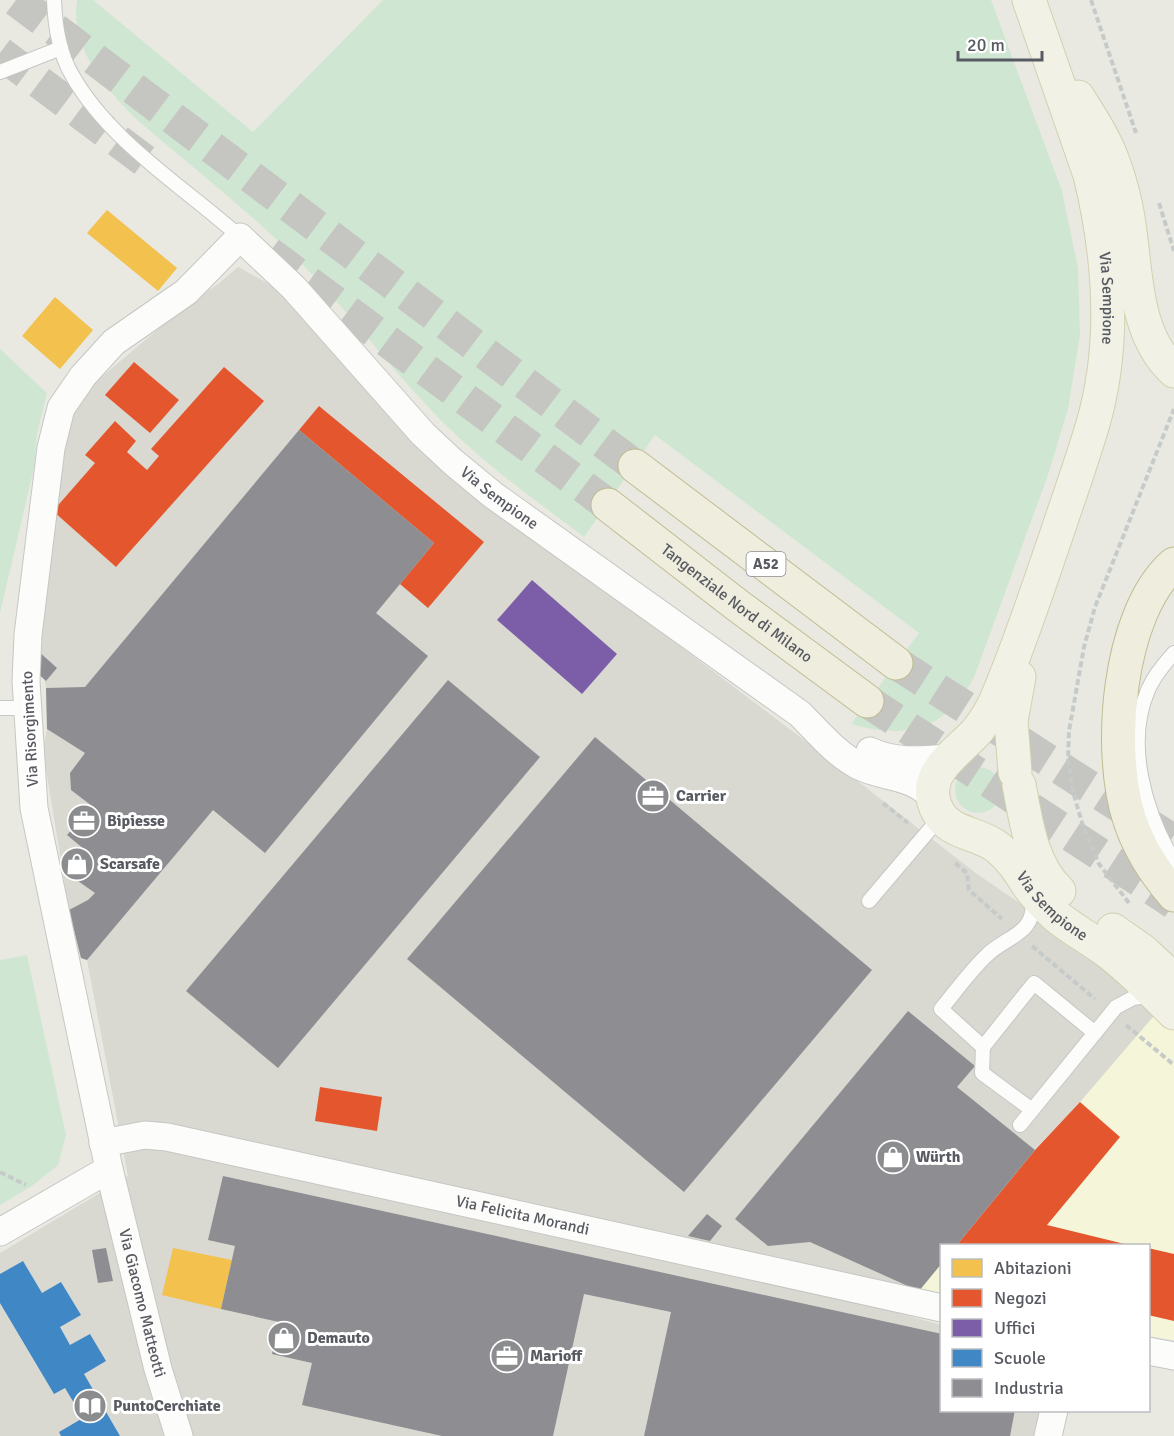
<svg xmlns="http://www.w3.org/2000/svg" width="1174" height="1436" viewBox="0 0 1174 1436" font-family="Signika,sans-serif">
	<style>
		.commercial { fill: #f5f5d9 }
		.industrial { fill: #d9d9d2 }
		.green { fill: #cfe7d2 }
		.homes { fill: #f2c14e }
		.shops { fill: #e4572e }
		.offices { fill: #7b5ea7 }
		.schools { fill: #3f88c5 }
		.industry { fill: #8d8d92 }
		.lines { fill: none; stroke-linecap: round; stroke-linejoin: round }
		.motorway-tunnel { stroke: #c5c5c2; stroke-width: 33; stroke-dasharray: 33 16; stroke-linecap: butt }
		.service-casing { stroke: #c6c6c5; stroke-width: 16 }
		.minor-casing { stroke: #c6c6c5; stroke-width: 29 }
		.primary-casing { stroke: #d2d0af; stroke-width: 35 }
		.motorway-casing { stroke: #c0bc90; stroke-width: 35 }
		.path { stroke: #c6cbc9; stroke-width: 4; stroke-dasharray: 6 3; stroke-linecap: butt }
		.service { stroke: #fcfcfb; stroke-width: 14 }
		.minor { stroke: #fcfcfb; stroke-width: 27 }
		.primary { stroke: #f1f2e5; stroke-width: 33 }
		.motorway { stroke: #eeedde; stroke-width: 33 }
		.labels { text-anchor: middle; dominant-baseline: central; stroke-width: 6; stroke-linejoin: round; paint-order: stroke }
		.shield { fill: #fff; stroke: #8a8c90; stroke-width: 1.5 }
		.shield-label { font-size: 15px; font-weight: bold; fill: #585a61 }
		.street-label { font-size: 16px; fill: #585a61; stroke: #fff }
		.poi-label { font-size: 16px; font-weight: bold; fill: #585a61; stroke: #fff; text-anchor: start }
	</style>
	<rect width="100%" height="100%" fill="#e9e9e2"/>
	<g class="commercial">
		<path d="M1158 1011 1174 1027V1340L1149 1336 1148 1246H956Z"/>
		<path d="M941 1263V1301L913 1296Z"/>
	</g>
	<path class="industrial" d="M238 267 288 294 489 502 824 755 977 874 1103 960 1158 1011 1080 1102 942 1246 902 1314 941 1325 942 1410 1055 1411 1049 1436H0V1253L128 1176 87 960 81 958 69 910 43 751 47 729 46 688 40 653 53 511 70 419 92 385 189 303 217 285Z"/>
	<g class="green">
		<path d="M77 0H93L253 132 383 0H991L1062 191 1078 268 1080 335 1068 409 1048 475 975 675C947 730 908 740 851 724L919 633 655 435 584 537C531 497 477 459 431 410 384 361 344 305 296 258 245 208 188 164 135 118 104 86 70 48 77 0Z"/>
		<path d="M0 349 47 393 37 434 34 468 0 613Z"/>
		<circle cx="978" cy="790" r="23"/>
		<path d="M27 955 66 1135 58 1165 32 1186 0 1205V960Z"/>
	</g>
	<g class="homes">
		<path d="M107 210 177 268 158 291 87 233Z"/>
		<path d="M55 297 93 330 60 369 22 336Z"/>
		<path d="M173 1248 232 1260 221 1309 162 1295Z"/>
	</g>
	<g class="shops">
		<path d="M134 362 179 400 150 433 105 395Z"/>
		<path d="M224 367 264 401 116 567 53 511 95 463 85 455 115 421 136 441 127 452 147 470 159 456 151 449Z"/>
		<path d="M319 406 484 542 428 608 400 584 434 543 299 430Z"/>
		<path d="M320 1087 382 1097 377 1131 315 1121Z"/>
		<path d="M1080 1102 1120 1137 1047 1225 1133 1246H956L1035 1150Z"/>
		<path d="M1148 1248 1174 1254V1321L1148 1315Z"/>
	</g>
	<path class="offices" d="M532 580 617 654 582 694 497 620Z"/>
	<path class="schools" d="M23 1261 42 1293 61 1282 81 1315 60 1327 70 1345 90 1334 106 1361 84 1374 120 1436H61L59 1432 83 1418 65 1388 54 1394 0 1303V1274Z"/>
	<g class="industry">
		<path d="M299 430 434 543 376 613 428 656 265 853 213 810 87 960 81 958 69 910 88 900 95 893 64 871 85 850 67 835 92 806 71 790 70 773 85 753 47 729 46 688 85 687Z"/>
		<path d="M37 650 57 668 46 681 34 670Z"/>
		<path d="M448 680 540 757 278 1068 186 991Z"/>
		<path d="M595 737 872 970 684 1192 407 959Z"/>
		<path d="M908 1011 975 1066 957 1087 1035 1150 956 1246H942V1263L919 1291 810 1242 768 1246 735 1219Z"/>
		<path d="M223 1176 942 1334V1410H1015L1010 1436H644L671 1312 584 1294 553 1436H442L302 1405 312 1363 272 1354 279 1322 221 1309 235 1246 208 1240Z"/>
		<path d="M707 1214 722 1226 710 1241 688 1236Z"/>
		<path d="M106 1248 113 1281 98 1283 92 1250Z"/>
	</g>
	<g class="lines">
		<g class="motorway-tunnel">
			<path d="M16 0 635 466"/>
			<path d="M0 53 145 161"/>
			<path d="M269 253 608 505"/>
			<path d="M896 663 1174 841"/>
			<path d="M867 701 1174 903"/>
		</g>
		<g class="service-casing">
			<g id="service">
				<path d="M54 0C55 25 59 53 72 75 109 141 184 187 240 237"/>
				<path d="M0 72 61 48"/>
				<path d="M1174 653C1164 664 1154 676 1148 690 1124 745 1146 814 1174 862"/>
				<path d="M0 708H29"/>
				<path d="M1032 897C1038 934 1006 936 987 955 970 971 956 991 941 1009L983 1047 982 1073 1032 1110"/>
				<path d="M869 901 931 828"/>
				<path d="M983 1047 1034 983 1095 1033"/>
				<path d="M1020 1125 1116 1007 1133 998 1153 995"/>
			</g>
		</g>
		<g class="minor-casing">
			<g id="minor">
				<path d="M870 751C895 763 922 760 949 758"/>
				<path id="s1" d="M103 1143 145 1135 167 1137 942 1308"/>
				<path id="s2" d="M109 1169 158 1369 179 1436"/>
				<path id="s3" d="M0 1232 109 1169 34 808 26 681 28 635 51 448 61 408 83 376 114 342 186 292 240 237 294 288 423 434 453 462 493 495 800 714C818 732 836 754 859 766 885 779 915 774 934 800"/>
				<path d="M1148 1351 1174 1356"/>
				<path d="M1048 1436 1054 1410"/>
			</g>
		</g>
		<g class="primary-casing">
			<g id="primary">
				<path id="s4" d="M1029 0 1090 175C1110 258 1117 344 1092 427 1081 464 1068 500 1056 536 1037 591 1019 647 996 700 991 711 985 721 978 730 957 754 918 774 938 812 950 834 979 833 997 847 1011 858 1019 871 1028 885 1035 896 1046 906 1055 915 1071 929 1091 939 1108 952 1132 970 1153 993 1174 1013"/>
				<path d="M1078 97C1087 112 1097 126 1104 141 1114 160 1120 181 1125 202 1138 258 1129 329 1174 371"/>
				<path d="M1015 772 1011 721 1019 677"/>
				<path d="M1019 785C1026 820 1031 865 1059 891"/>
				<path d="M1113 930 1143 951 1174 980"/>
			</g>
		</g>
		<g class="motorway-casing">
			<g id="motorway">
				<path d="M635 466 896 663"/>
				<path id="s5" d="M608 505 737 605 867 701"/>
				<path d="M1174 564C1117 614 1107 753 1130 821 1139 848 1155 873 1174 895"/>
			</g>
		</g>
		<g class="path">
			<path d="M1091 0 1136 133"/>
			<path d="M1159 203 1174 251"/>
			<path d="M883 803 908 823"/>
			<path d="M955 863 967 873 969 890 1002 919"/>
			<path d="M1129 903 1099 864 1083 826 1073 792 1068 760 1069 731 1084 647 1095 607 1174 409"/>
			<path d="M1032 946 1095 999"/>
			<path d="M1126 1025 1174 1065"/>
			<path d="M0 1172 26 1185"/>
		</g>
		<use href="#service" class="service"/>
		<use href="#minor" class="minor"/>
		<use href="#primary" class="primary"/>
		<use href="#motorway" class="motorway"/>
	</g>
	<defs>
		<g id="office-disc" transform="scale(1.725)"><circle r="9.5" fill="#8b8c8e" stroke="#fff"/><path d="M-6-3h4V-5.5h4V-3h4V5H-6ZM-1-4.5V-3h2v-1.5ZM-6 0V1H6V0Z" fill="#fff"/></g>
		<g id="shop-disc" transform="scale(1.725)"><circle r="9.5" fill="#8b8c8e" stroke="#fff"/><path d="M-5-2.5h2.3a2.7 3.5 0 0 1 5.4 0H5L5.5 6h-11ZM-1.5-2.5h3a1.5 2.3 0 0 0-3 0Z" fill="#fff"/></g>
		<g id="library-disc" transform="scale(1.725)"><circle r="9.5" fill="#8b8c8e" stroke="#fff"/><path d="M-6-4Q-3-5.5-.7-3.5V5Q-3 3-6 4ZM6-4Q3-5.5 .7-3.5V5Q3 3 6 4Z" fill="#fff"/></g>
	</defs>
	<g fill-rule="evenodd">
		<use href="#office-disc" x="653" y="796"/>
		<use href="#office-disc" x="84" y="821"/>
		<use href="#shop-disc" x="77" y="864"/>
		<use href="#shop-disc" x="893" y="1157"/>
		<use href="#shop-disc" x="284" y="1338"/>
		<use href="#office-disc" x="507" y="1356"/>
		<use href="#library-disc" x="90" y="1406"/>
	</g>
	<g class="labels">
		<rect class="shield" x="746.5" y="552" width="39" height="24" rx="4.5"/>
		<g class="shield-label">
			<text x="766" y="564">A52</text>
		</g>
		<g class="street-label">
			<text stroke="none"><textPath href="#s4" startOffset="310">Via Sempione</textPath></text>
			<text stroke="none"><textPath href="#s3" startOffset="1516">Via Sempione</textPath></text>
			<text stroke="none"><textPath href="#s5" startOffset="162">Tangenziale Nord di Milano</textPath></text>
			<text transform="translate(30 729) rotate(-93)">Via Risorgimento</text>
			<text stroke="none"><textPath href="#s4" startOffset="1016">Via Sempione</textPath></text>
			<text stroke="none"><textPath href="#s1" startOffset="429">Via Felicita Morandi</textPath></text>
			<text stroke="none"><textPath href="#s2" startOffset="138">Via Giacomo Matteotti</textPath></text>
		</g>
		<g class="poi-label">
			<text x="676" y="796">Carrier</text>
			<text x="107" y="821">Bipiesse</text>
			<text x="100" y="864">Scarsafe</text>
			<text x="916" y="1157">Würth</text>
			<text x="307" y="1338">Demauto</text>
			<text x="530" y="1356">Marioff</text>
			<text x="113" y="1406">PuntoCerchiate</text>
		</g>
	</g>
	<rect x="940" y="1244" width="210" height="168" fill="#ffffff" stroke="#bcbdc0" stroke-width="1.5"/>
	<rect x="952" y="1259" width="30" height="18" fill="#f2c14e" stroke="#bcbdc0" stroke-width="1.5"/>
	<text x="994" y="1274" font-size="18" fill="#585a61">Abitazioni</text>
	<rect x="952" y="1289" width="30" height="18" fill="#e4572e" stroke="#bcbdc0" stroke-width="1.5"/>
	<text x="994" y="1304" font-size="18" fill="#585a61">Negozi</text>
	<rect x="952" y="1319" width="30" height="18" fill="#7b5ea7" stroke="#bcbdc0" stroke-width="1.5"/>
	<text x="994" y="1334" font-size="18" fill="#585a61">Uffici</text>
	<rect x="952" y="1349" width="30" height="18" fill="#3f88c5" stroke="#bcbdc0" stroke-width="1.5"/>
	<text x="994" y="1364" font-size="18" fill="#585a61">Scuole</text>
	<rect x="952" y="1379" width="30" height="18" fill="#8d8d92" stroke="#bcbdc0" stroke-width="1.5"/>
	<text x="994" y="1394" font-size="18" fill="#585a61">Industria</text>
	<path d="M958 51v9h84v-9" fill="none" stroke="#585a61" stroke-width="3"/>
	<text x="967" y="51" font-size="18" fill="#585a61" stroke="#ffffff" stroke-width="4.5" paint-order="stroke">20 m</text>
</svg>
